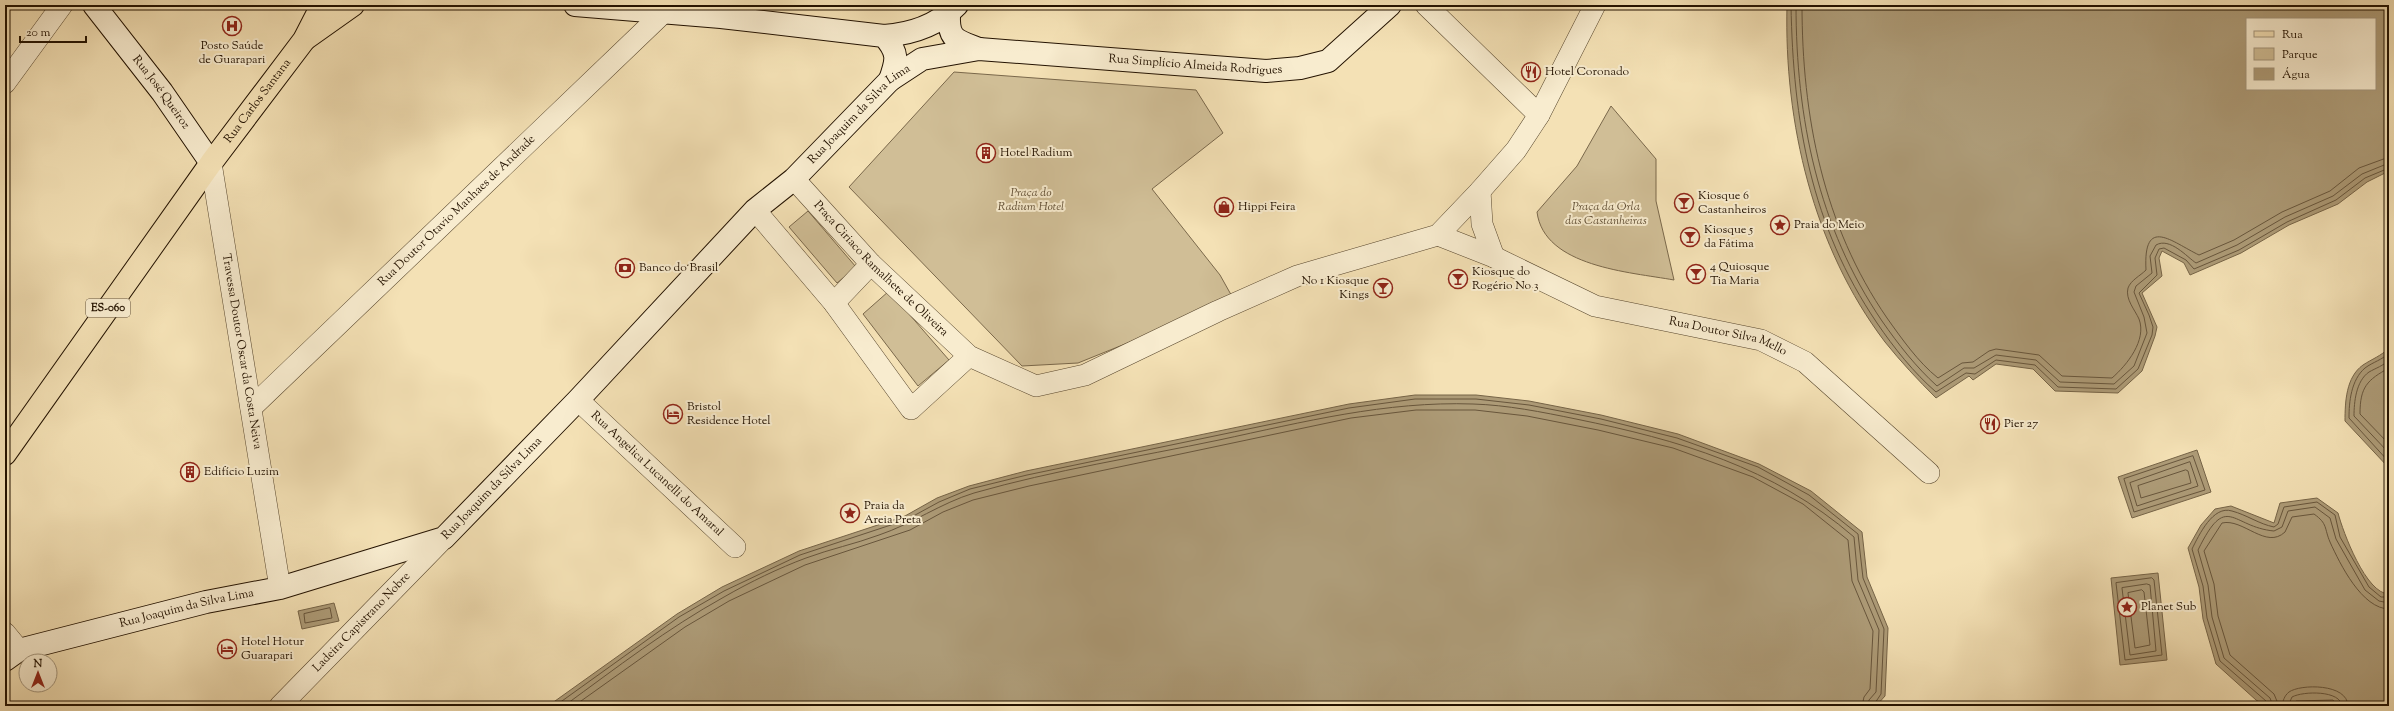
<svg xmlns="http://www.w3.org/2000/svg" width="2394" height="711" viewBox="0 0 2394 711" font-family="'Sorts Mill Goudy',serif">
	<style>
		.green { fill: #d0be96; stroke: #7a684b }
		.water { fill: #ad9b77; stroke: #766447; fill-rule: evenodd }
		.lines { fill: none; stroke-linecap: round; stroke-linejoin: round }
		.shore { stroke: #68563c; stroke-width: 1 }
		.street-casing { stroke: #57462d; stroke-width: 22 }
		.secondary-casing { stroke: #231200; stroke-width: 24 }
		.primary-casing { stroke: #231200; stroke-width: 24 }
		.street { stroke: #f8eccf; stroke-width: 21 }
		.secondary { stroke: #f8eccf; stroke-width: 22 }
		.primary { stroke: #f4e1b5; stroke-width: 22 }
		.labels { text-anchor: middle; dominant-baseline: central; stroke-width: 4; stroke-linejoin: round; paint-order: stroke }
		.shield { fill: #f8eccf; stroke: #63533e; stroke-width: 1 }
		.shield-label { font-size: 11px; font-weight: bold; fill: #231200 }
		.poi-label { font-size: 12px; fill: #231200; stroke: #f8eccf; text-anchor: start }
		.street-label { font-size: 12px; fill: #231200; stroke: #f8eccf }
		.park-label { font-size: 12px; font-style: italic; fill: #604e34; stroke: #f8eccf }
	</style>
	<rect width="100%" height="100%" fill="#f4e1b5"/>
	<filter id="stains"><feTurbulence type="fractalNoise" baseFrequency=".005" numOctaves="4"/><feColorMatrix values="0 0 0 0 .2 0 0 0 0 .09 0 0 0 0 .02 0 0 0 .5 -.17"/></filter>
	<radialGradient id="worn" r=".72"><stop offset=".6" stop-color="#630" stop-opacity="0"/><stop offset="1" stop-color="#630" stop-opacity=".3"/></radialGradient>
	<g class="green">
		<path d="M954 72 1196 90 1223 133 1152 189 1220 275 1234 300 1078 363 1022 366 849 187Z"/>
		<path d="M1611 106 1656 159V201L1674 280C1630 272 1544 267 1537 212L1577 166Z"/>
		<path d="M808 211 856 267 837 283 789 227Z"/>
		<path d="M889 291 949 360 918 386 863 314Z"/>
	</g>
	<g class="water">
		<path d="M1787 5H2389V171L2367 182 2338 204 2289 225 2241 253 2190 275 2184 263 2162 251 2159 258 2162 276 2142 293 2157 327 2155 336 2142 371 2118 393 2055 391 2033 369 1996 364 1973 380 1969 376 1936 398C1918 380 1901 362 1885 342 1813 247 1784 123 1787 5ZM2247 19H2375V89H2247Z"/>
		<path d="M2389 348V468L2345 421C2345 402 2346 377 2363 365 2372 359 2381 356 2389 348Z"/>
		<path d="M1415 395H1476L1529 401 1601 415 1678 434 1759 464 1811 491 1862 532 1867 577 1888 628 1885 696 1876 706H548L677 614 722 587 799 551 905 516 937 498 969 486 1026 471 1349 404Z"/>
		<path d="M2197 450 2211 492 2132 518 2118 477Z"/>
		<path d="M2317 498 2338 513C2343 532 2366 594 2389 594V706L2306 703 2266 706 2256 700 2216 664 2203 619 2199 587 2188 548 2201 525 2215 509 2231 506 2274 523 2280 503Z"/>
		<path d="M2158 573 2167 660 2120 665 2111 578Z"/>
		<path d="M334 603 339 621 302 629 298 611Z"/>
	</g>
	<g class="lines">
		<g class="shore">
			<path d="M1791 5C1793 121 1811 226 1877 323 1894 348 1914 373 1936 392L1966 373 1975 374 1996 360 2035 365 2058 387 2116 389 2138 369 2152 335 2153 327 2149 315 2139 293 2157 275 2155 258 2159 249 2164 248 2186 260 2194 269 2239 250 2287 222 2336 200 2365 178 2389 168"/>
			<path d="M1796 5C1796 118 1818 227 1882 321 1898 344 1916 367 1937 386L1964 368H1974L1996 355 2036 360 2060 382 2114 384 2134 366 2147 333 2144 317 2134 292 2136 286 2152 273 2150 256 2156 245C2170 237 2187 257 2196 263L2237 245 2285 217 2333 196 2362 174 2389 163"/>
			<path d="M1802 5C1802 116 1823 225 1887 318 1902 339 1918 362 1938 378L1962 363 1973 362 1989 351 1996 349 2039 355 2062 376 2112 378C2127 365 2147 340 2139 319 2135 310 2125 299 2128 288 2131 280 2140 276 2146 270 2143 215 2172 242 2199 255L2234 240 2282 212 2330 191 2359 168 2389 157"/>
			<path d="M2389 353C2382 360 2373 362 2365 368 2351 380 2349 402 2349 418L2389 462"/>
			<path d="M2389 360C2383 366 2376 368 2369 372 2356 381 2354 402 2354 416L2389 453"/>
			<path d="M2389 368C2367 380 2360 387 2360 414L2389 444"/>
			<path d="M2193 456 2205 490 2134 512 2124 479Z"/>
			<path d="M2190 462 2198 486 2137 506 2130 483Z"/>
			<path d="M2186 470 2188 471 2191 483 2141 498 2138 486Z"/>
			<path d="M2152 578 2154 580 2162 655 2125 660 2116 583Z"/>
			<path d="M2147 584 2150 585 2156 651 2130 655 2122 588Z"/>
			<path d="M2142 590 2144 592 2150 645 2135 648 2128 593Z"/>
			<path d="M330 608 332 618 305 623 304 614Z"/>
			<path d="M555 706 679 617 724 591 800 555 906 520 939 502 970 489 1027 475 1349 408 1415 399H1476L1529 405 1601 419 1677 438 1758 467 1809 495 1858 534 1863 578 1884 629 1881 694 1873 706"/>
			<path d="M564 706C616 668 668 628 724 597 750 582 779 568 806 558 830 549 855 544 879 535 912 524 941 503 974 493 1054 470 1138 457 1219 440 1303 422 1386 401 1473 404 1507 405 1542 412 1576 419 1679 440 1773 467 1854 537L1858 580 1879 630 1876 692 1869 700 1868 706"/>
			<path d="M574 706 685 627 729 601 805 565 910 530 943 512 973 500 1029 486 1351 418 1416 410H1475L1527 416 1598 430 1673 448 1753 477 1803 504 1848 540 1852 581 1873 631 1870 689 1864 697 1862 706"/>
			<path d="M2267 706 2266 701 2220 661 2207 618 2203 586 2192 549C2199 535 2213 505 2232 511 2247 515 2259 524 2274 527L2278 524 2284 507 2317 502 2335 515 2340 537 2369 587 2381 597H2389"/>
			<path d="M2273 706 2270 698 2224 658 2212 617 2208 585 2198 550C2227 491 2231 527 2274 531L2282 527 2288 511 2315 507 2330 518 2336 539 2365 590 2379 601 2389 603"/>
			<path d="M2279 706 2274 694 2230 655 2218 616 2214 584 2204 551 2222 523C2243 518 2266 550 2285 532L2292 517 2314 514C2328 524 2324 528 2330 542 2340 564 2362 609 2389 609"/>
			<path d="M2282 706C2283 701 2284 696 2289 692 2300 684 2348 683 2348 706"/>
			<path d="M2288 706 2292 697C2303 691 2341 690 2342 706"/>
			<path d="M2294 706 2296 701 2333 700 2337 706"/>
		</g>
		<g class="street-casing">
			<g id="street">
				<path d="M1426 5 1539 115"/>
				<path d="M5 83 62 5"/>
				<path id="s1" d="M211 163 280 588"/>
				<path id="s2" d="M794 179 871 264 969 356 1036 386 1085 375 1218 311 1297 276 1438 235 1480 191 1516 150 1539 115 1595 5"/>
				<path d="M1480 191 1482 224 1494 257"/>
				<path d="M755 210 834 303 911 409 969 356"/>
				<path id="s3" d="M1438 235 1494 257 1595 306 1761 340 1805 362 1929 473"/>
				<path d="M834 303 871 264"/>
				<path id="s4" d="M578 400 735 547"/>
				<path id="s5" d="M251 408 662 14"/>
				<path d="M5 633 19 650"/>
				<path id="s6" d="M280 706 444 538"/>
			</g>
		</g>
		<g class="secondary-casing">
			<g id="secondary">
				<path id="s7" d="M94 5 162 92 211 163"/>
				<path d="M575 5 721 17 884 36C899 53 897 60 890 80"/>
				<path d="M949 14C948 40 956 40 979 49"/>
				<path d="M884 36C912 34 937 26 957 5"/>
				<path id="s8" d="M5 660 19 650 206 602 280 588 444 538 578 400 755 210 794 179 890 80 922 59 979 49 1266 71 1300 68 1328 61 1390 5"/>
			</g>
		</g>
		<g class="primary-casing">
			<g id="primary">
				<path d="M305 39 353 5"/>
				<path id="s9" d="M5 454 211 163 304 40 322 5"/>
			</g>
		</g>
		<use href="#street" class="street"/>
		<use href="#secondary" class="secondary"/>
		<use href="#primary" class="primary"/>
	</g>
	<defs>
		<g id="hospital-ring" transform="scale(1)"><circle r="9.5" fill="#f8eccf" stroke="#8f2418" stroke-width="1.5"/><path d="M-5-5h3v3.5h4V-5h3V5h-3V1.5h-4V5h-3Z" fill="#8f2418"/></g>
		<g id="restaurant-ring" transform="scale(1)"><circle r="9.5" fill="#f8eccf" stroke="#8f2418" stroke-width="1.5"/><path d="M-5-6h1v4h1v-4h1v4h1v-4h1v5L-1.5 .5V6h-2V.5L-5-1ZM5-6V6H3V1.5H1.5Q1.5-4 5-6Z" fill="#8f2418"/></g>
		<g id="building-ring" transform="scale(1)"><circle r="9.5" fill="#f8eccf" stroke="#8f2418" stroke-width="1.5"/><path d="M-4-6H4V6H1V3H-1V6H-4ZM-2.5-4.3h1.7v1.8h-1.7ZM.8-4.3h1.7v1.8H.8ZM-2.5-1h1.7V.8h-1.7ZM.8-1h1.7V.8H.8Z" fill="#8f2418"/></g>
		<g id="bar-ring" transform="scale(1)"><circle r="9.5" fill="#f8eccf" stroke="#8f2418" stroke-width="1.5"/><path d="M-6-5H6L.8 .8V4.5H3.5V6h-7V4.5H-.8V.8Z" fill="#8f2418"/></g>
		<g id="shop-ring" transform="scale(1)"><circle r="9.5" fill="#f8eccf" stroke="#8f2418" stroke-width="1.5"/><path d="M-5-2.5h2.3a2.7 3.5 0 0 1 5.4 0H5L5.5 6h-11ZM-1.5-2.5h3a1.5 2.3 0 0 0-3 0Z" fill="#8f2418"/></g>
		<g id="sight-ring" transform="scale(1)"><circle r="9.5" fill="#f8eccf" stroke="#8f2418" stroke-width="1.5"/><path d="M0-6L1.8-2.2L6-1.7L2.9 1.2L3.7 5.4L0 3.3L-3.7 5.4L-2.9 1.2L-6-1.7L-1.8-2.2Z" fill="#8f2418"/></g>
		<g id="bank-ring" transform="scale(1)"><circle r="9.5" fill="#f8eccf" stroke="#8f2418" stroke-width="1.5"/><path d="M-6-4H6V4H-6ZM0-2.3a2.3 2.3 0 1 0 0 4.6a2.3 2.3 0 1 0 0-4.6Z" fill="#8f2418"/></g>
		<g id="hotel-ring" transform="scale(1)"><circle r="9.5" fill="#f8eccf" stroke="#8f2418" stroke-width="1.5"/><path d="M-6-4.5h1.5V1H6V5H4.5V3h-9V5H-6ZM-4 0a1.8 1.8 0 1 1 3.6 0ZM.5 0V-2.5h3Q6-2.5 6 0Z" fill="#8f2418"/></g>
	</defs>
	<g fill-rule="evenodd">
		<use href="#hospital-ring" x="232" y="26"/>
		<use href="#restaurant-ring" x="1531" y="72"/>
		<use href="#building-ring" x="986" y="153"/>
		<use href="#bar-ring" x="1684" y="203"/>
		<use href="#shop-ring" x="1224" y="207"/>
		<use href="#sight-ring" x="1780" y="225"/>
		<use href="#bar-ring" x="1690" y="237"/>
		<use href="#bank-ring" x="625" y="268"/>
		<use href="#bar-ring" x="1696" y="274"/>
		<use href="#bar-ring" x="1458" y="279"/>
		<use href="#bar-ring" x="1383" y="288"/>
		<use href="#hotel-ring" x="673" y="414"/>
		<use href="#restaurant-ring" x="1990" y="424"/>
		<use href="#building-ring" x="190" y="472"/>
		<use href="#sight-ring" x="850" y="513"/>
		<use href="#sight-ring" x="2127" y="607"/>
		<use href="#hotel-ring" x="227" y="649"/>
	</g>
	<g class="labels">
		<rect class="shield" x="86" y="299" width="44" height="18" rx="3"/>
		<g class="shield-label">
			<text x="108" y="308">ES-060</text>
		</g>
		<g class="poi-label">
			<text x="232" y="46" text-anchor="middle">Posto Saúde<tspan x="232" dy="14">de Guarapari</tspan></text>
			<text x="1545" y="72">Hotel Coronado</text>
			<text x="1000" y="153">Hotel Radium</text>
			<text x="1698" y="196">Kiosque 6<tspan x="1698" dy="14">Castanheiros</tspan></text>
			<text x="1238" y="207">Hippi Feira</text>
			<text x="1794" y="225">Praia do Meio</text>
			<text x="1704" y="230">Kiosque 5<tspan x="1704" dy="14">da Fátima</tspan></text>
			<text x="1710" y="267">4 Quiosque<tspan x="1710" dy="14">Tia Maria</tspan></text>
			<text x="639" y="268">Banco do Brasil</text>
			<text x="1472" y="272">Kiosque do<tspan x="1472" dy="14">Rogério No 3</tspan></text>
			<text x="1369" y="281" text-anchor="end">No 1 Kiosque<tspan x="1369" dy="14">Kings</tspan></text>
			<text x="687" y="407">Bristol<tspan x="687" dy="14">Residence Hotel</tspan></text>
			<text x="2004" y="424">Pier 27</text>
			<text x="204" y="472">Edifício Luzim</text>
			<text x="864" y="506">Praia da<tspan x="864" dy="14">Areia Preta</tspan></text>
			<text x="2141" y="607">Planet Sub</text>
			<text x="241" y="642">Hotel Hotur<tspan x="241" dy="14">Guarapari</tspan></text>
		</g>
		<g class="street-label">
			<text stroke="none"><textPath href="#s8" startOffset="1410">Rua Simplício Almeida Rodrigues</textPath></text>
			<text stroke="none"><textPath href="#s7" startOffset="110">Rua José Queiroz</textPath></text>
			<text stroke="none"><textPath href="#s9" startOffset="434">Rua Carlos Santana</textPath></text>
			<text stroke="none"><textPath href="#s8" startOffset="1051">Rua Joaquim da Silva Lima</textPath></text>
			<text stroke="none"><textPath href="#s5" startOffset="285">Rua Doutor Otavio Manhaes de Andrade</textPath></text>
			<text stroke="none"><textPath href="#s2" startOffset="125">Praça Ciriaco Ramalhete de Oliveira</textPath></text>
			<text stroke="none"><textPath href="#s3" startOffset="309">Rua Doutor Silva Mello</textPath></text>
			<text stroke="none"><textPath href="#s1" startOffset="191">Travessa Doutor Oscar da Costa Neiva</textPath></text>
			<text stroke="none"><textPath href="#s4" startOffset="108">Rua Angelica Lucanelli do Amaral</textPath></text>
			<text stroke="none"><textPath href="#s8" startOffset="526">Rua Joaquim da Silva Lima</textPath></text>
			<text stroke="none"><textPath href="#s8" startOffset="190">Rua Joaquim da Silva Lima</textPath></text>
			<text stroke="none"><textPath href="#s6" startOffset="117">Ladeira Capistrano Nobre</textPath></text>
		</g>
		<g class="park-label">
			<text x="1031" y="193">Praça do<tspan x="1031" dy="14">Radium Hotel</tspan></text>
			<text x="1606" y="207">Praça da Orla<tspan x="1606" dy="14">das Castanheiras</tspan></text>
		</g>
	</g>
	<rect width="2394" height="711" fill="none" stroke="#f4e1b5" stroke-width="20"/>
	<rect x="6" y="6" width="2382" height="699" fill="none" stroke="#231200" stroke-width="2"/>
	<rect x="10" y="10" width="2374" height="691" fill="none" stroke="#231200"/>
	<rect x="2246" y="18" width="130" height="72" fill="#f8eccf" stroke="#a3957c"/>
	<rect x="2254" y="31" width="20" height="6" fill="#f4e1b5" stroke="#a3957c"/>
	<text x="2282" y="38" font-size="12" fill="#231200">Rua</text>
	<rect x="2254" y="48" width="20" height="12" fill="#d0be96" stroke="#a3957c"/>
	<text x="2282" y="58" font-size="12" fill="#231200">Parque</text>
	<rect x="2254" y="68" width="20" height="12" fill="#ad9b77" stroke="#a3957c"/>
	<text x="2282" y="78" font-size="12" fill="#231200">Água</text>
	<g transform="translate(38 673)"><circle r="19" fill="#f8eccf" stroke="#a3957c"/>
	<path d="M0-3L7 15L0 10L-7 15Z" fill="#8f2418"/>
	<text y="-6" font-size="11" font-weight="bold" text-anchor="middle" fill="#231200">N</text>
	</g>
	<path d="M20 36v6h66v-6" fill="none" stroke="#231200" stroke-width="2"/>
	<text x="26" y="36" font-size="12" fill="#231200" stroke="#f8eccf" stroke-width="3" paint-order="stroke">20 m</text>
	<rect width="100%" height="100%" filter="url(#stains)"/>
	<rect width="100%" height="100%" fill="url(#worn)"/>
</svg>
